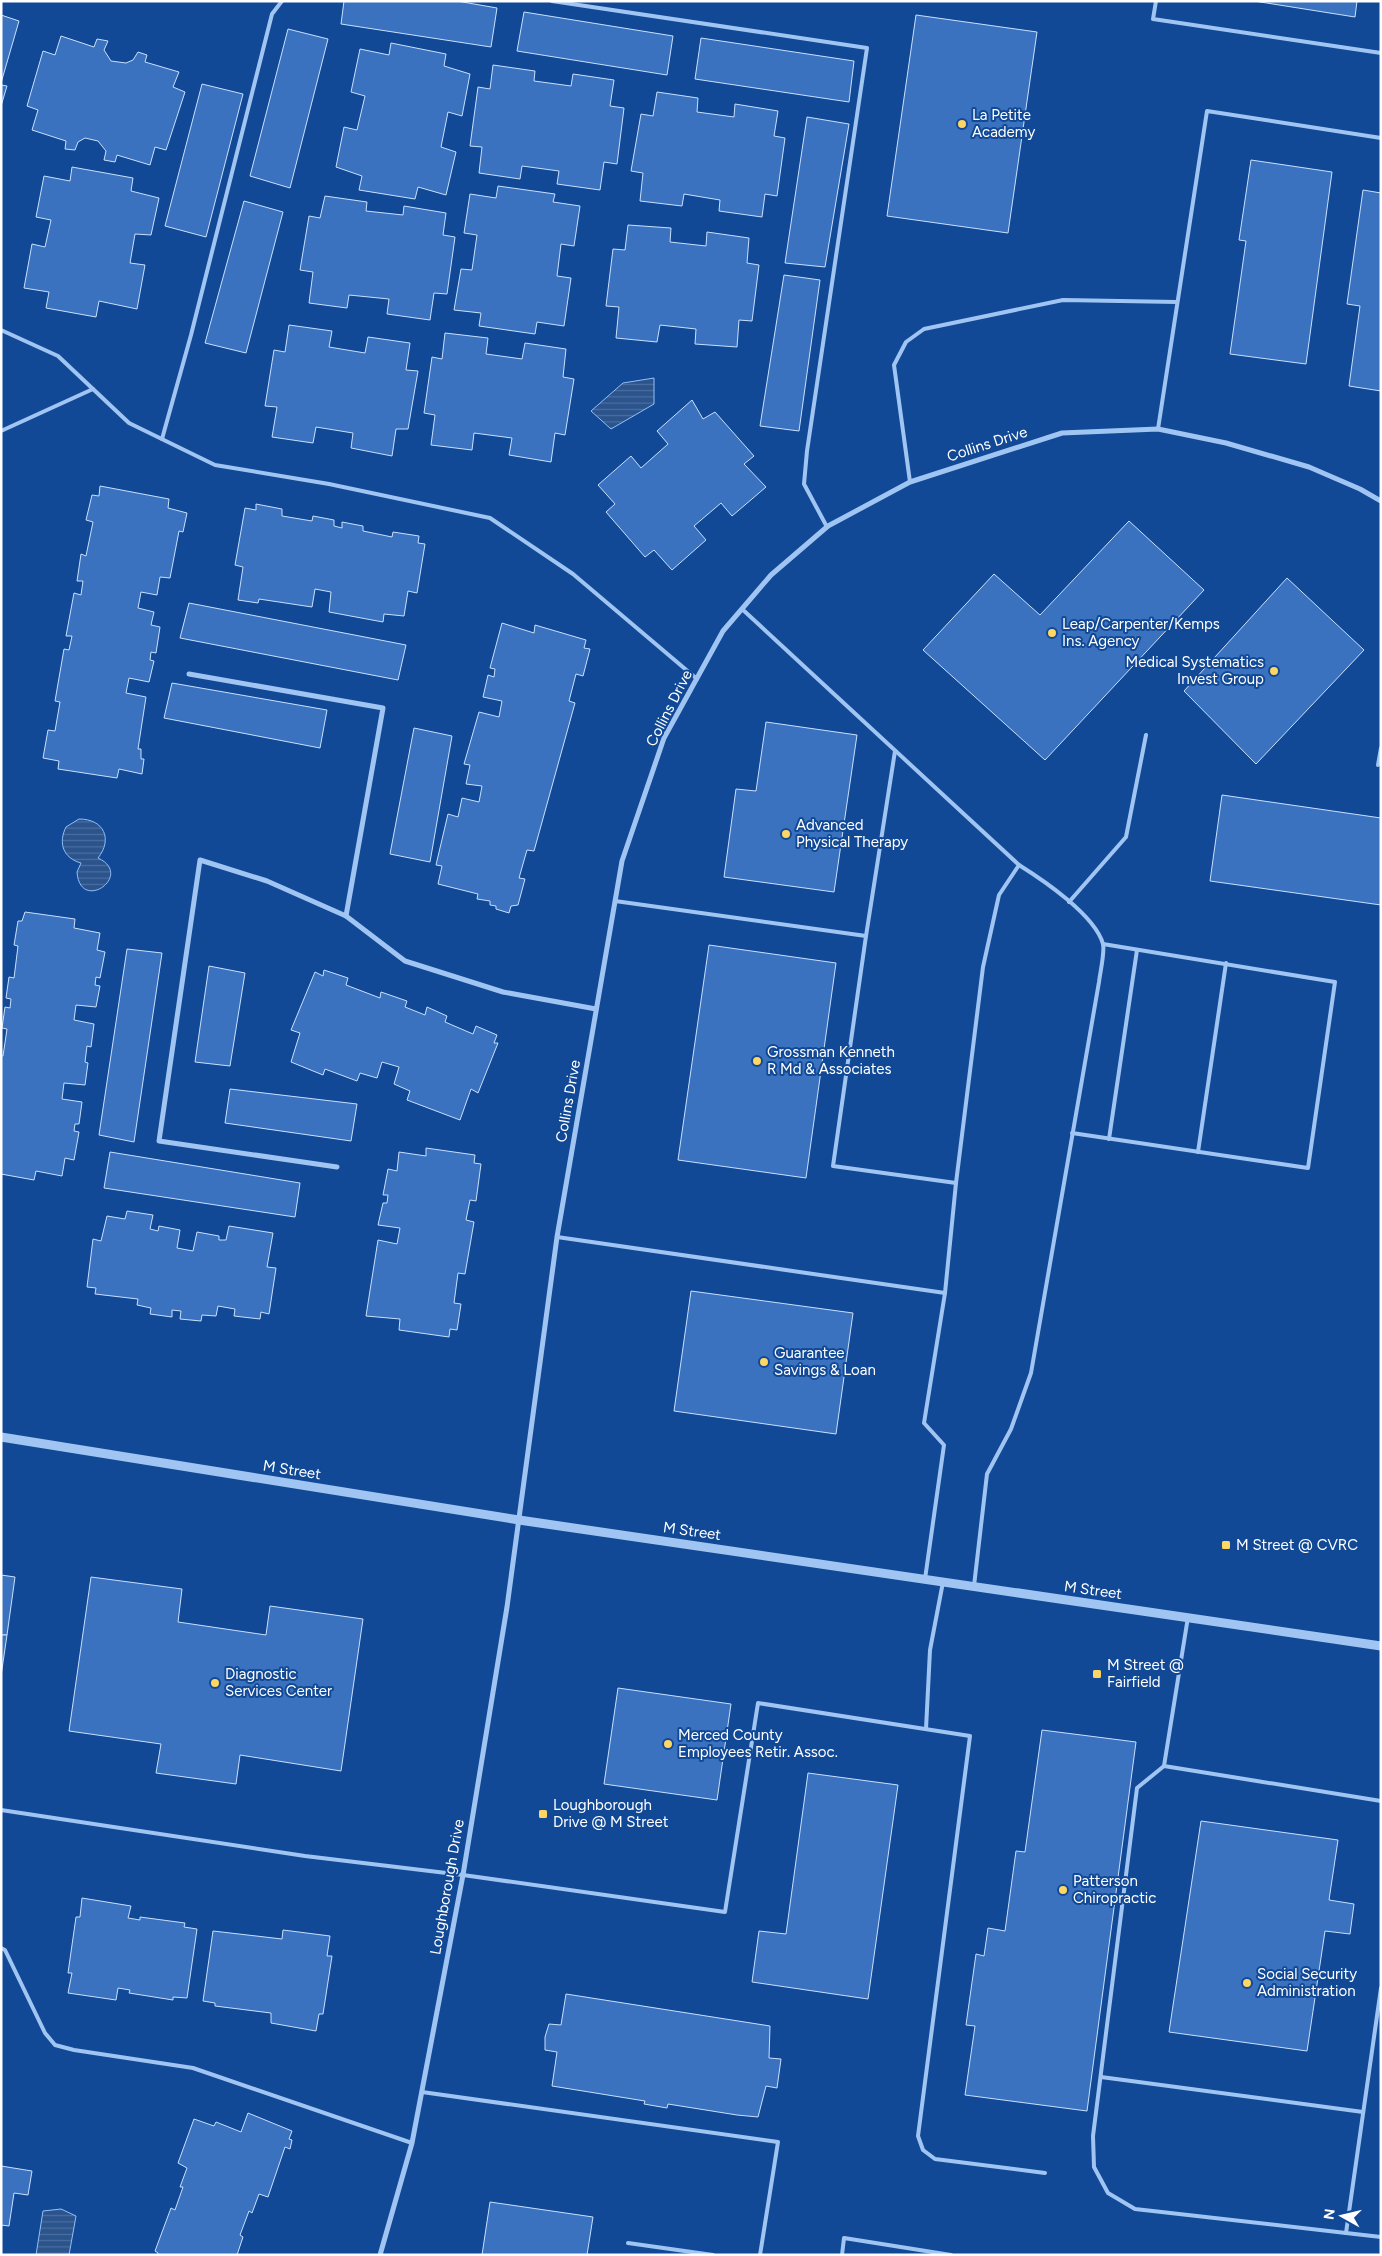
<svg xmlns="http://www.w3.org/2000/svg" width="1382" height="2256" viewBox="0 0 1382 2256" font-family="Figtree,sans-serif">
	<style>
		.water { fill: url(#water-rules); stroke: #93bff7 }
		.building { fill: #3a72bf; stroke: #c9e0fd }
		.lines { fill: none; stroke-linecap: round; stroke-linejoin: round }
		.service { stroke: #a1c5f3; stroke-width: 4 }
		.minor { stroke: #a1c5f3; stroke-width: 5 }
		.tertiary { stroke: #a1c5f3; stroke-width: 9 }
		.poi-dot { fill: #ffd564; stroke: #114996; stroke-width: 2 }
		.labels { text-anchor: middle; dominant-baseline: central; stroke-width: 4; stroke-linejoin: round; paint-order: stroke }
		.poi-label { font-size: 15px; fill: #fff; stroke: #114996; text-anchor: start }
		.street-label { font-size: 15px; fill: #fff; stroke: #114996 }
	</style>
	<defs>
		<pattern id="water-rules" width="6" height="5" patternUnits="userSpaceOnUse" patternTransform="scale(1.25)"><rect width="6" height="5" fill="#2b548d"/><path d="M0 2.5h6" fill="none" stroke="#4b6e9e"/></pattern>
	</defs>
	<rect width="100%" height="100%" fill="#114996"/>
	<g class="water">
		<path d="M654 378V404L611 429 591 411 623 383Z"/>
		<path d="M79 819C104 819 113 839 98 858 135 875 80 914 77 872L81 863C63 858 58 843 66 827Z"/>
		<path d="M61 2209 76 2216 69 2255H36L43 2211Z"/>
	</g>
	<g class="building">
		<path d="M344 1H457L497 8 491 47 341 24Z"/>
		<path d="M1254 1H1357L1355 17Z"/>
		<path d="M524 12 673 36 667 75 517 51Z"/>
		<path d="M1 15 19 21 1 83Z"/>
		<path d="M916 15 1037 32 1008 233 887 216Z"/>
		<path d="M288 29 328 39 290 188 250 176Z"/>
		<path d="M61 36 94 47 97 39 108 41 104 50 111 61 126 63 133 60 138 52 147 55 145 62 179 72 173 87 185 92 166 150 155 147 150 165 117 155 115 162 104 160 106 151 98 141 85 138 78 142 75 150 65 149 66 141 32 130 38 110 27 106 43 51 55 55Z"/>
		<path d="M701 38 854 61 849 102 695 79Z"/>
		<path d="M391 43 446 54 444 66 470 74 462 116 448 112 441 147 456 152 446 195 418 187 415 199 359 190 362 176 336 167 344 127 357 130 365 96 351 92 360 49 389 55Z"/>
		<path d="M493 65 535 71 534 81 571 86 573 74 614 80 610 106 624 108 617 164 604 162 600 190 557 184 559 171 522 166 520 179 479 173 482 147 470 146 478 87 490 89Z"/>
		<path d="M202 84 243 94 206 237 165 226Z"/>
		<path d="M1 85 7 86 1 106Z"/>
		<path d="M657 92 698 98 697 112 734 117 735 104 778 111 774 136 785 138 777 196 765 194 762 217 719 211 720 200 684 194 682 206 640 201 643 173 631 171 641 114 653 116Z"/>
		<path d="M807 117 849 124 825 267 785 263Z"/>
		<path d="M1251 160 1332 172 1306 364 1230 354 1246 241 1239 240Z"/>
		<path d="M72 167 133 178 131 191 159 198 151 235 135 234 130 263 145 265 137 309 99 301 96 317 46 308 49 292 24 288 32 244 45 247 51 220 36 217 44 176 70 181Z"/>
		<path d="M498 186 555 194 553 202 580 206 574 246 561 244 557 276 571 278 564 326 537 322 535 334 479 326 481 313 454 310 461 269 472 270 477 235 464 233 470 194 496 198Z"/>
		<path d="M1363 190 1381 193V391L1349 386 1360 306 1347 304Z"/>
		<path d="M325 196 367 202 366 211 403 215 404 206 446 213 443 235 455 237 447 294 434 293 430 320 387 314 389 299 349 295 347 308 309 303 313 272 300 270 309 216 320 218Z"/>
		<path d="M244 201 283 212 246 353 205 343Z"/>
		<path d="M628 225 671 228 670 242 706 246 707 232 749 238 747 263 759 265 752 321 739 320 737 347 695 344 696 329 660 325 657 342 616 338 619 307 606 306 613 249 625 250Z"/>
		<path d="M784 275 820 280 799 431 760 426Z"/>
		<path d="M289 325 332 331 329 347 365 353 368 337 410 343 406 370 418 371 408 429H396L392 456 351 448 353 433 316 427 313 443 272 437 277 407 265 406 274 350 285 352Z"/>
		<path d="M445 333 488 338 486 354 522 359 525 343 566 349 563 377 574 379 565 435 555 433 551 462 509 455 512 438 474 433 472 450 431 445 435 415 424 413 432 357 442 359Z"/>
		<path d="M692 400 703 419 715 412 754 456 744 464 766 487 732 516 721 503 694 526 706 540 672 570 654 550 645 557 606 512 615 504 598 485 631 456 641 468 668 444 657 431Z"/>
		<path d="M100 486 169 499 168 508 187 513 183 532 179 531 170 578 160 577 157 595 141 592 138 608 154 612 151 625 160 627 156 653 151 652 150 660 154 661 149 682 129 678 126 693 146 697 138 749H141V759H144L142 774 119 769 117 778 58 769 59 761 43 758 48 730 55 731 60 702 55 701 64 649 69 650 72 636H66L74 593 81 595 83 581H77L81 554 86 556 93 522 86 520 92 495 99 496Z"/>
		<path d="M256 504 282 509V516L312 521 313 516 334 520V526L342 528V522L363 526V531L392 537 393 532 419 536 418 543 425 544 417 593 408 591 404 616 384 614 383 622 329 612 331 592 315 589 312 607 259 599 258 603 238 600 243 567 235 565 245 508 256 510Z"/>
		<path d="M1129 521 1204 590 1045 760 923 650 994 574 1040 615Z"/>
		<path d="M1287 578 1364 650 1256 764 1184 691Z"/>
		<path d="M189 603 406 645 398 680 180 638Z"/>
		<path d="M502 623 534 633 535 625 586 640 584 648 590 649 583 676 576 674 569 701 575 703 534 851 527 850 519 878 525 879 518 905 511 906 509 913 496 909V906L490 905V901L477 899 478 894 438 884 442 866 436 865 448 814 458 817 462 798 479 802 482 786 466 784 470 765 464 764 479 712 499 717 502 701 483 697 488 675 494 677 495 669 490 668Z"/>
		<path d="M172 683 327 710 320 748 164 718Z"/>
		<path d="M766 722 857 735 834 892 724 877 736 789 756 791Z"/>
		<path d="M414 728 452 736 430 862 390 854Z"/>
		<path d="M1222 795 1381 818V905L1210 881Z"/>
		<path d="M25 912 75 919 74 928 100 933 97 950 105 952 100 978 96 977 95 985 100 986 96 1007 76 1005 74 1020 94 1024 91 1047 87 1046 85 1062 88 1063 85 1085 64 1083 62 1099 82 1102 79 1124H75L74 1131 79 1132 74 1160 65 1158 62 1176 36 1171 34 1180 1 1174V1056H3L7 1029 2 1028 5 1007 10 1008 11 999 6 998 9 977 14 978 18 946 14 945 18 921H22Z"/>
		<path d="M709 945 836 963 806 1178 678 1160Z"/>
		<path d="M127 949 162 953 134 1142 99 1135Z"/>
		<path d="M209 966 245 973 230 1066 195 1062Z"/>
		<path d="M324 970 348 978 346 985 380 998 381 992 407 1001 405 1007 425 1015 427 1007 447 1016 445 1022 473 1034 476 1026 497 1035 494 1043H498L478 1093 471 1089 460 1120 407 1100 410 1091 394 1084 399 1067 382 1062 377 1078 360 1073 357 1081 325 1069 323 1075 291 1062 300 1033 291 1030 315 972 323 976Z"/>
		<path d="M230 1089 357 1104 351 1141 225 1123Z"/>
		<path d="M426 1148 475 1155 474 1163 481 1164 476 1201 470 1200 466 1220 474 1222 465 1274 458 1273 454 1303 461 1304 457 1330 450 1329 449 1337 399 1330 400 1319 366 1316 378 1240 397 1244 400 1228 378 1225 383 1203H387L388 1195H383L388 1169 397 1171 399 1152 426 1156Z"/>
		<path d="M110 1152 300 1183 295 1217 104 1188Z"/>
		<path d="M127 1211 153 1215 150 1229 158 1231 159 1226 180 1230 177 1248 193 1251 197 1232 219 1236V1240H226L229 1226 273 1233 267 1267 276 1268 269 1314 261 1312 260 1319 234 1316 235 1309 218 1306 216 1316 202 1315 201 1321 180 1319 181 1311 172 1310V1317L150 1314 151 1308 137 1305 138 1299 95 1294 96 1288 87 1287 93 1239 101 1241 107 1216 125 1219Z"/>
		<path d="M691 1291 853 1313 836 1434 674 1411Z"/>
		<path d="M1 1575 15 1577 7 1635H1Z"/>
		<path d="M91 1577 182 1589 178 1622 266 1635 270 1606 363 1619 341 1771 240 1755 236 1784 156 1773 161 1744 69 1731Z"/>
		<path d="M1 1635H7L1 1676Z"/>
		<path d="M618 1688 731 1704 717 1800 604 1784Z"/>
		<path d="M1042 1730 1136 1742 1087 2111 965 2095 975 2026 966 2025 976 1954 984 1956 988 1928 1005 1931 1016 1851 1025 1852Z"/>
		<path d="M808 1773 898 1785 868 1999 752 1982 759 1931 786 1934Z"/>
		<path d="M1201 1821 1338 1840 1329 1900 1354 1904 1350 1934 1325 1931 1307 2051 1169 2032Z"/>
		<path d="M82 1898 131 1906 128 1918 140 1920V1917L185 1923 184 1927 197 1929 187 1998 173 1997V2000L129 1993 130 1990 118 1988 116 2000 68 1993 72 1973H68L76 1917H80Z"/>
		<path d="M283 1930 330 1936 327 1956H332L323 2014H319L316 2031 271 2023V2013L215 2006V2003L203 2001 213 1931 282 1939Z"/>
		<path d="M566 1994 770 2026 769 2058 781 2059 777 2088 766 2086 758 2117 737 2115 668 2104 667 2108 644 2104 645 2101 552 2086 557 2052 545 2050V2037L549 2024 561 2025Z"/>
		<path d="M248 2113 292 2131 289 2139 292 2140 290 2149 285 2147 268 2197 259 2194 252 2213 249 2211 240 2235 243 2237 237 2255H158V2253L155 2251 171 2208 175 2210 183 2187H180L187 2168 178 2163 194 2119 214 2126 216 2122 241 2132Z"/>
		<path d="M1 2166 32 2171 28 2195 14 2193 9 2226 1 2225Z"/>
		<path d="M490 2202 593 2217 587 2255H482Z"/>
	</g>
	<g class="lines">
		<g class="service">
			<path d="M552 1 867 48 807 451 804 484 827 527"/>
			<path d="M1156 1 1153 19 1381 53"/>
			<path d="M1 330 58 356 129 423 215 465 329 484 490 518 573 574 697 679"/>
			<path d="M1158 429 1207 111 1381 138"/>
			<path d="M1 431 93 389"/>
			<path d="M162 439 191 335 272 14 282 1"/>
			<path d="M910 482 894 365 906 342 924 329 1063 300 1177 302"/>
			<path d="M742 609 1019 865C1043 880 1095 915 1103 944 1105 952 1100 973 1099 982L1031 1373 1011 1429 987 1474 974 1586"/>
			<path d="M1378 765 1381 748"/>
			<path d="M615 901 866 936 833 1166 956 1183 945 1293 924 1423 944 1445 925 1579"/>
			<path d="M1069 902 1126 837 1146 735"/>
			<path d="M866 936 895 751"/>
			<path d="M1072 1133 1308 1168 1335 982 1103 944"/>
			<path d="M1109 1139 1137 950"/>
			<path d="M1198 1152 1226 963"/>
			<path d="M956 1183 983 967 999 895 1019 865"/>
			<path d="M557 1237 945 1293"/>
			<path d="M1188 1617 1164 1766 1381 1801"/>
			<path d="M926 1729 930 1650 943 1582"/>
			<path d="M1164 1766 1137 1788 1093 2136 1094 2167 1108 2193 1135 2209 1346 2233"/>
			<path d="M1 1810 305 1856 463 1875 725 1912 758 1703 970 1736 918 2136 923 2150 935 2159 1045 2173"/>
			<path d="M1 1948 5 1950 45 2033 55 2045 74 2050 193 2068 412 2143"/>
			<path d="M1381 1988 1346 2233 1381 2237"/>
			<path d="M1101 2077 1363 2112"/>
			<path d="M422 2092 778 2142 760 2255"/>
			<path d="M628 2243 713 2255"/>
			<path d="M842 2255 844 2238 951 2255"/>
		</g>
		<g class="minor">
			<path d="M189 674 383 708 346 916"/>
			<path d="M337 1167 159 1141 200 860 267 881 346 916 405 961 503 992 596 1009"/>
			<path d="M380 2255 412 2143 463 1875 507 1607 557 1237 622 861 664 738 723 631 771 575 828 526 910 482 1062 433 1158 429 1226 443 1309 467 1360 489 1381 501"/>
		</g>
		<path class="tertiary" d="M1 1437 519 1520 1381 1646"/>
	</g>
	<g class="poi-dot">
		<circle cx="962" cy="124" r="5"/>
		<circle cx="1052" cy="633" r="5"/>
		<circle cx="1274" cy="671" r="5"/>
		<circle cx="786" cy="834" r="5"/>
		<circle cx="757" cy="1061" r="5"/>
		<circle cx="764" cy="1362" r="5"/>
		<rect x="1221" y="1540" width="10" height="10" rx="2.5"/>
		<rect x="1092" y="1669" width="10" height="10" rx="2.5"/>
		<circle cx="215" cy="1683" r="5"/>
		<circle cx="668" cy="1744" r="5"/>
		<rect x="538" y="1809" width="10" height="10" rx="2.5"/>
		<circle cx="1063" cy="1890" r="5"/>
		<circle cx="1247" cy="1983" r="5"/>
	</g>
	<g class="labels">
		<g class="poi-label">
			<text x="972" y="115">La Petite<tspan x="972" dy="17">Academy</tspan></text>
			<text x="1062" y="624">Leap/Carpenter/Kemps<tspan x="1062" dy="17">Ins. Agency</tspan></text>
			<text x="1264" y="662" text-anchor="end">Medical Systematics<tspan x="1264" dy="17">Invest Group</tspan></text>
			<text x="796" y="825">Advanced<tspan x="796" dy="17">Physical Therapy</tspan></text>
			<text x="767" y="1052">Grossman Kenneth<tspan x="767" dy="17">R Md &amp; Associates</tspan></text>
			<text x="774" y="1353">Guarantee<tspan x="774" dy="17">Savings &amp; Loan</tspan></text>
			<text x="1236" y="1545">M Street @ CVRC</text>
			<text x="1107" y="1665">M Street @<tspan x="1107" dy="17">Fairfield</tspan></text>
			<text x="225" y="1674">Diagnostic<tspan x="225" dy="17">Services Center</tspan></text>
			<text x="678" y="1735">Merced County<tspan x="678" dy="17">Employees Retir. Assoc.</tspan></text>
			<text x="553" y="1805">Loughborough<tspan x="553" dy="17">Drive @ M Street</tspan></text>
			<text x="1073" y="1881">Patterson<tspan x="1073" dy="17">Chiropractic</tspan></text>
			<text x="1257" y="1974">Social Security<tspan x="1257" dy="17">Administration</tspan></text>
		</g>
		<g class="street-label">
			<text transform="translate(987 444) rotate(-18)">Collins Drive</text>
			<text transform="translate(669 708) rotate(-63)">Collins Drive</text>
			<text transform="translate(568 1101) rotate(-80)">Collins Drive</text>
			<text transform="translate(292 1470) rotate(9)">M Street</text>
			<text transform="translate(692 1531) rotate(8)">M Street</text>
			<text transform="translate(1093 1590) rotate(8)">M Street</text>
			<text transform="translate(447 1887) rotate(-80)">Loughborough Drive</text>
		</g>
	</g>
	<rect width="1382" height="2256" fill="none" stroke="#ffffff" stroke-width="5"/>
	<g transform="translate(1342 2216) rotate(278)" stroke="#114996" stroke-width="4" paint-order="stroke">
	<path d="M0-4L9 19L0 12L-9 19Z" fill="#ffffff"/>
	<text y="-8" font-size="14" font-weight="bold" text-anchor="middle" fill="#ffffff">N</text>
	</g>
</svg>
